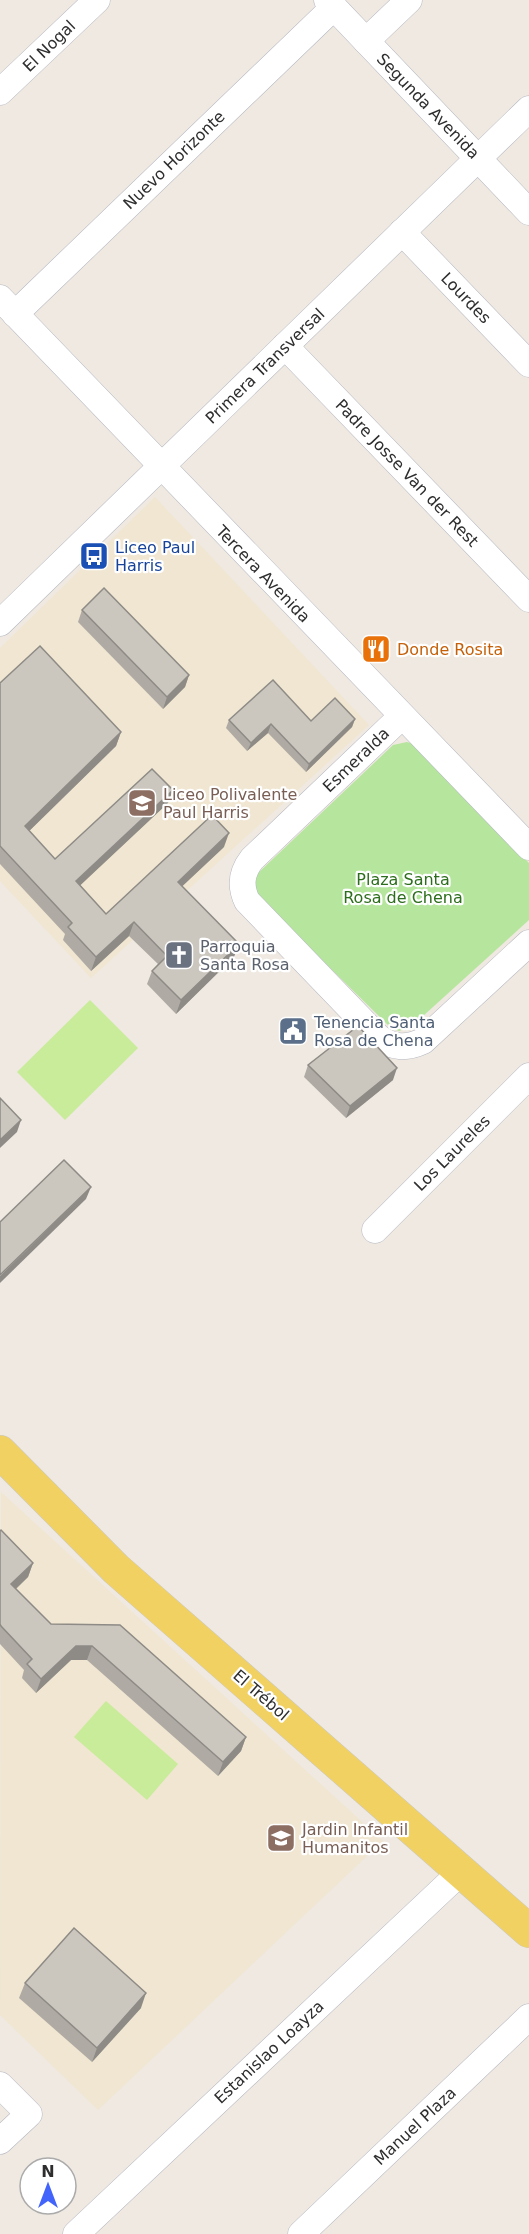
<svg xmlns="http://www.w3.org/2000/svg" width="529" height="2234" viewBox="0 0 529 2234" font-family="'DejaVu Sans',sans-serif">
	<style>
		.education { fill: #f0e6d1 }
		.green { fill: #b6e59e }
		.pitch { fill: #c9ec9a }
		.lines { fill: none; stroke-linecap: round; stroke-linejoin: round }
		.minor-casing { stroke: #b4b7c1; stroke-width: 27 }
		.major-casing { stroke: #c9c9c9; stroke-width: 34 }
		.minor { stroke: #fff; stroke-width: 26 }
		.major { stroke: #f2d163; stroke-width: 33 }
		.wall { fill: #afaba4 }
		.shaded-wall { fill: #8e8b86 }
		.building { fill: #cbc7bf; stroke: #8e8b86; stroke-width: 1.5 }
		.labels { text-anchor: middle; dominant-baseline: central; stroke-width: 4.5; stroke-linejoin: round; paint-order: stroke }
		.street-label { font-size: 16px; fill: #2e2e2e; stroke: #fff }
		.transit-label { font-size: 16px; fill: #164399; stroke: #fff; text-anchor: start }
		.food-label { font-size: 16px; fill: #c56008; stroke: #fff; text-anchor: start }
		.education-label { font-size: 16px; fill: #785e54; stroke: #fff; text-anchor: start }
		.park-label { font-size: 16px; fill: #2c6e1b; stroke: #fff }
		.worship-label { font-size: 16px; fill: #5b616d; stroke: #fff; text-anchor: start }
		.service-label { font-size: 16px; fill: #4e5e75; stroke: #fff; text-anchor: start }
	</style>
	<rect width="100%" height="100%" fill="#efe9e1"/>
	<g class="education">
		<path d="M155 497 369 725 91 978 0 881V648Z"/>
		<path d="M1 1492 383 1841 98 2110 0 2015Z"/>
	</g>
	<path class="green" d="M407 742 416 745 529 863V920L412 1026 399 1031 391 1028 259 898 253 885 256 875 393 745Z"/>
	<g class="pitch">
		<path d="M90 1000 138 1048 65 1120 17 1072Z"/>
		<path d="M106 1701 178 1764 147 1800 74 1737Z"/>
	</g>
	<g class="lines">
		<g class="minor-casing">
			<g id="minor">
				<path d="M327 0 529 212"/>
				<path d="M366 41 409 0"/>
				<path d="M0 92 97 0"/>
				<path d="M402 232 529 364"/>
				<path d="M0 298 529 847"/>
				<path d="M15 314 334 7"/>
				<path d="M285 346 529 599"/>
				<path d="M0 623 529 109"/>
				<path d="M402 716 252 859C241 873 240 886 247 901L378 1037C393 1048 406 1049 423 1041L529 943"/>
				<path d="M375 1230 529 1076"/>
				<path d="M0 2085 29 2114 0 2141"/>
				<path d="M76 2234 462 1871"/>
				<path d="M301 2234 529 2017"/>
			</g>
		</g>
		<g class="major-casing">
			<path id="major" d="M0 1452 116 1569 529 1931"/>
		</g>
		<use href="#minor" class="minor"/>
		<use href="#major" class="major"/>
	</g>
	<g class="wall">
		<path d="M82 610 189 675 185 687 163 709 78 622Z"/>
		<path d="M0 683 121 732 116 746 29 831 55 859 168 803 80 885 106 914 224 847 182 886 234 957 176 1014 147 984 152 971 158 964 129 936 91 971 63 940 65 934 0 864Z"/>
		<path d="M355 719 352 727 306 772 268 733 247 751 226 728 229 720 311 721Z"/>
		<path d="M308 1065 393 1080 346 1118 304 1077Z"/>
		<path d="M0 1531 33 1563 28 1577 16 1589 51 1624 120 1625 246 1737 241 1751 218 1776 87 1660H71L36 1693 22 1678 24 1670 0 1644Z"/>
		<path d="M25 1983 141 2008 92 2062 19 1998Z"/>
	</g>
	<g class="shaded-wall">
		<path d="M189 675 185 687 163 709 167 697Z"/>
		<path d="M355 719 352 727 306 772 309 764Z"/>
		<path d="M271 724 268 733 247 751 251 743Z"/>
		<path d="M121 732 116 746 20 840 25 826Z"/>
		<path d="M173 790 168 803 71 894 76 881Z"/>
		<path d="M229 833 224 847 173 895 178 882Z"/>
		<path d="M134 922 129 936 91 971 96 957Z"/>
		<path d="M239 944 234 957 176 1014 181 1000Z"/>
		<path d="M397 1068 393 1080 346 1118 350 1106Z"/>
		<path d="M21 1120 17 1132 0 1148V1140Z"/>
		<path d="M91 1187 86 1199 0 1283V1276Z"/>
		<path d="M33 1563 28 1577 6 1598 11 1584Z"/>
		<path d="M76 1646H92L87 1660H71L36 1693 41 1679Z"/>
		<path d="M246 1737 241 1751 218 1776 223 1762Z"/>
		<path d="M146 1993 141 2008 92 2062 97 2048Z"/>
	</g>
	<g class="building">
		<path d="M104 588 189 675 167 697 82 610Z"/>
		<path d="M40 646 121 732 25 826 55 859 152 769 173 790 76 881 106 914 212 815 229 833 178 882 239 944 181 1000 152 971 167 956 134 922 96 957 68 927 72 923 0 846V683Z"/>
		<path d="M273 680 311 721 335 698 355 719 309 764 271 724 251 743 229 720Z"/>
		<path d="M358 1026 397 1068 350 1106 308 1065Z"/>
		<path d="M0 1098 21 1120 0 1140Z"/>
		<path d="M64 1160 91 1187 0 1275V1222Z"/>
		<path d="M1 1530 33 1563 11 1584 51 1624 120 1625 246 1737 223 1762 92 1646H76L41 1679 27 1664 32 1659 1 1626 0 1624V1531Z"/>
		<path d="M74 1928 146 1993 97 2048 25 1983Z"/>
	</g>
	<defs>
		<g id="bus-square" transform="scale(1.5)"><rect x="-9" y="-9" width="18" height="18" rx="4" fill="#1a4fb4" stroke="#fff"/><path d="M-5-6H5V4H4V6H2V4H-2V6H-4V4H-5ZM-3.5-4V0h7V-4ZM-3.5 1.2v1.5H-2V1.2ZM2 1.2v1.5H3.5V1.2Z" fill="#fff"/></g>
		<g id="restaurant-square" transform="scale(1.5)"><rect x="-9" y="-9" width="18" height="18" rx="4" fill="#e8710a" stroke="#fff"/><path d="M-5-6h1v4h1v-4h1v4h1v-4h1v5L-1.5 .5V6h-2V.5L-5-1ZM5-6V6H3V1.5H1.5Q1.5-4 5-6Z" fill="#fff"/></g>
		<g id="school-square" transform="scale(1.5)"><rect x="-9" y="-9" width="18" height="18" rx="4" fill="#8d6e63" stroke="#fff"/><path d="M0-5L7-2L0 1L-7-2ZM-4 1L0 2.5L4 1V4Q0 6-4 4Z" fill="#fff"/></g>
		<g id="church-square" transform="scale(1.5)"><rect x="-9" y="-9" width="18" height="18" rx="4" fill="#6b7280" stroke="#fff"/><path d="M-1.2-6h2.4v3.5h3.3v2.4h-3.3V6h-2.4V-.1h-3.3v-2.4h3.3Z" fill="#fff"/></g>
		<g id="civic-square" transform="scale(1.5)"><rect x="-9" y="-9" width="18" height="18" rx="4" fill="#5c6f8a" stroke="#fff"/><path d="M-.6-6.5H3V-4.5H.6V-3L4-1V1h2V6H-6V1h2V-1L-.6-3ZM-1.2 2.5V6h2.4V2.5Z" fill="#fff"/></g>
	</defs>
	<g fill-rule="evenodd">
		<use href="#bus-square" x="94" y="556"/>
		<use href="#restaurant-square" x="376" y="649"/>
		<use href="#school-square" x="142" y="803"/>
		<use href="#church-square" x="179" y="955"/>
		<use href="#civic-square" x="293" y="1031"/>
		<use href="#school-square" x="281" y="1838"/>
	</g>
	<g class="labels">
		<g class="street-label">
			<text transform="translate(49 46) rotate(-44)">El Nogal</text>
			<text transform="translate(428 106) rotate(46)">Segunda Avenida</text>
			<text transform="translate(174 160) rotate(-44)">Nuevo Horizonte</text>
			<text transform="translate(466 298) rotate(46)">Lourdes</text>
			<text transform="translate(265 366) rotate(-44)">Primera Transversal</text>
			<text transform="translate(407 473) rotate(46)">Padre Josse Van der Rest</text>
			<text transform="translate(263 574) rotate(46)">Tercera Avenida</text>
			<text transform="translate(356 760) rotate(-44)">Esmeralda</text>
			<text transform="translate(452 1153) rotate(-45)">Los Laureles</text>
			<text transform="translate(261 1695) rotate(41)">El Trébol</text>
			<text transform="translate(269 2052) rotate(-43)">Estanislao Loayza</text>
			<text transform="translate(415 2126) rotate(-43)">Manuel Plaza</text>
		</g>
		<g class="transit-label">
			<text x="115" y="547">Liceo Paul<tspan x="115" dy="18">Harris</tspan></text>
		</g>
		<g class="food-label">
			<text x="397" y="649">Donde Rosita</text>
		</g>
		<g class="education-label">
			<text x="163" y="794">Liceo Polivalente<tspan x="163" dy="18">Paul Harris</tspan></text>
			<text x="302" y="1829">Jardin Infantil<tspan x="302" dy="18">Humanitos</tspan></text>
		</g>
		<g class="park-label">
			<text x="403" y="879">Plaza Santa<tspan x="403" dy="18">Rosa de Chena</tspan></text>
		</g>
		<g class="worship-label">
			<text x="200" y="946">Parroquia<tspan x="200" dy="18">Santa Rosa</tspan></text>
		</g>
		<g class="service-label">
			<text x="314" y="1022">Tenencia Santa<tspan x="314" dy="18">Rosa de Chena</tspan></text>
		</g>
	</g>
	<g transform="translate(48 2186)"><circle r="28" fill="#ffffff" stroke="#ababab" stroke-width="1.5"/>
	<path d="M0-4.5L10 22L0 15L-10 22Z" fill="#4264fb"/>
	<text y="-9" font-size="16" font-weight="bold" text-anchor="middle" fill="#2e2e2e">N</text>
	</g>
</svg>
